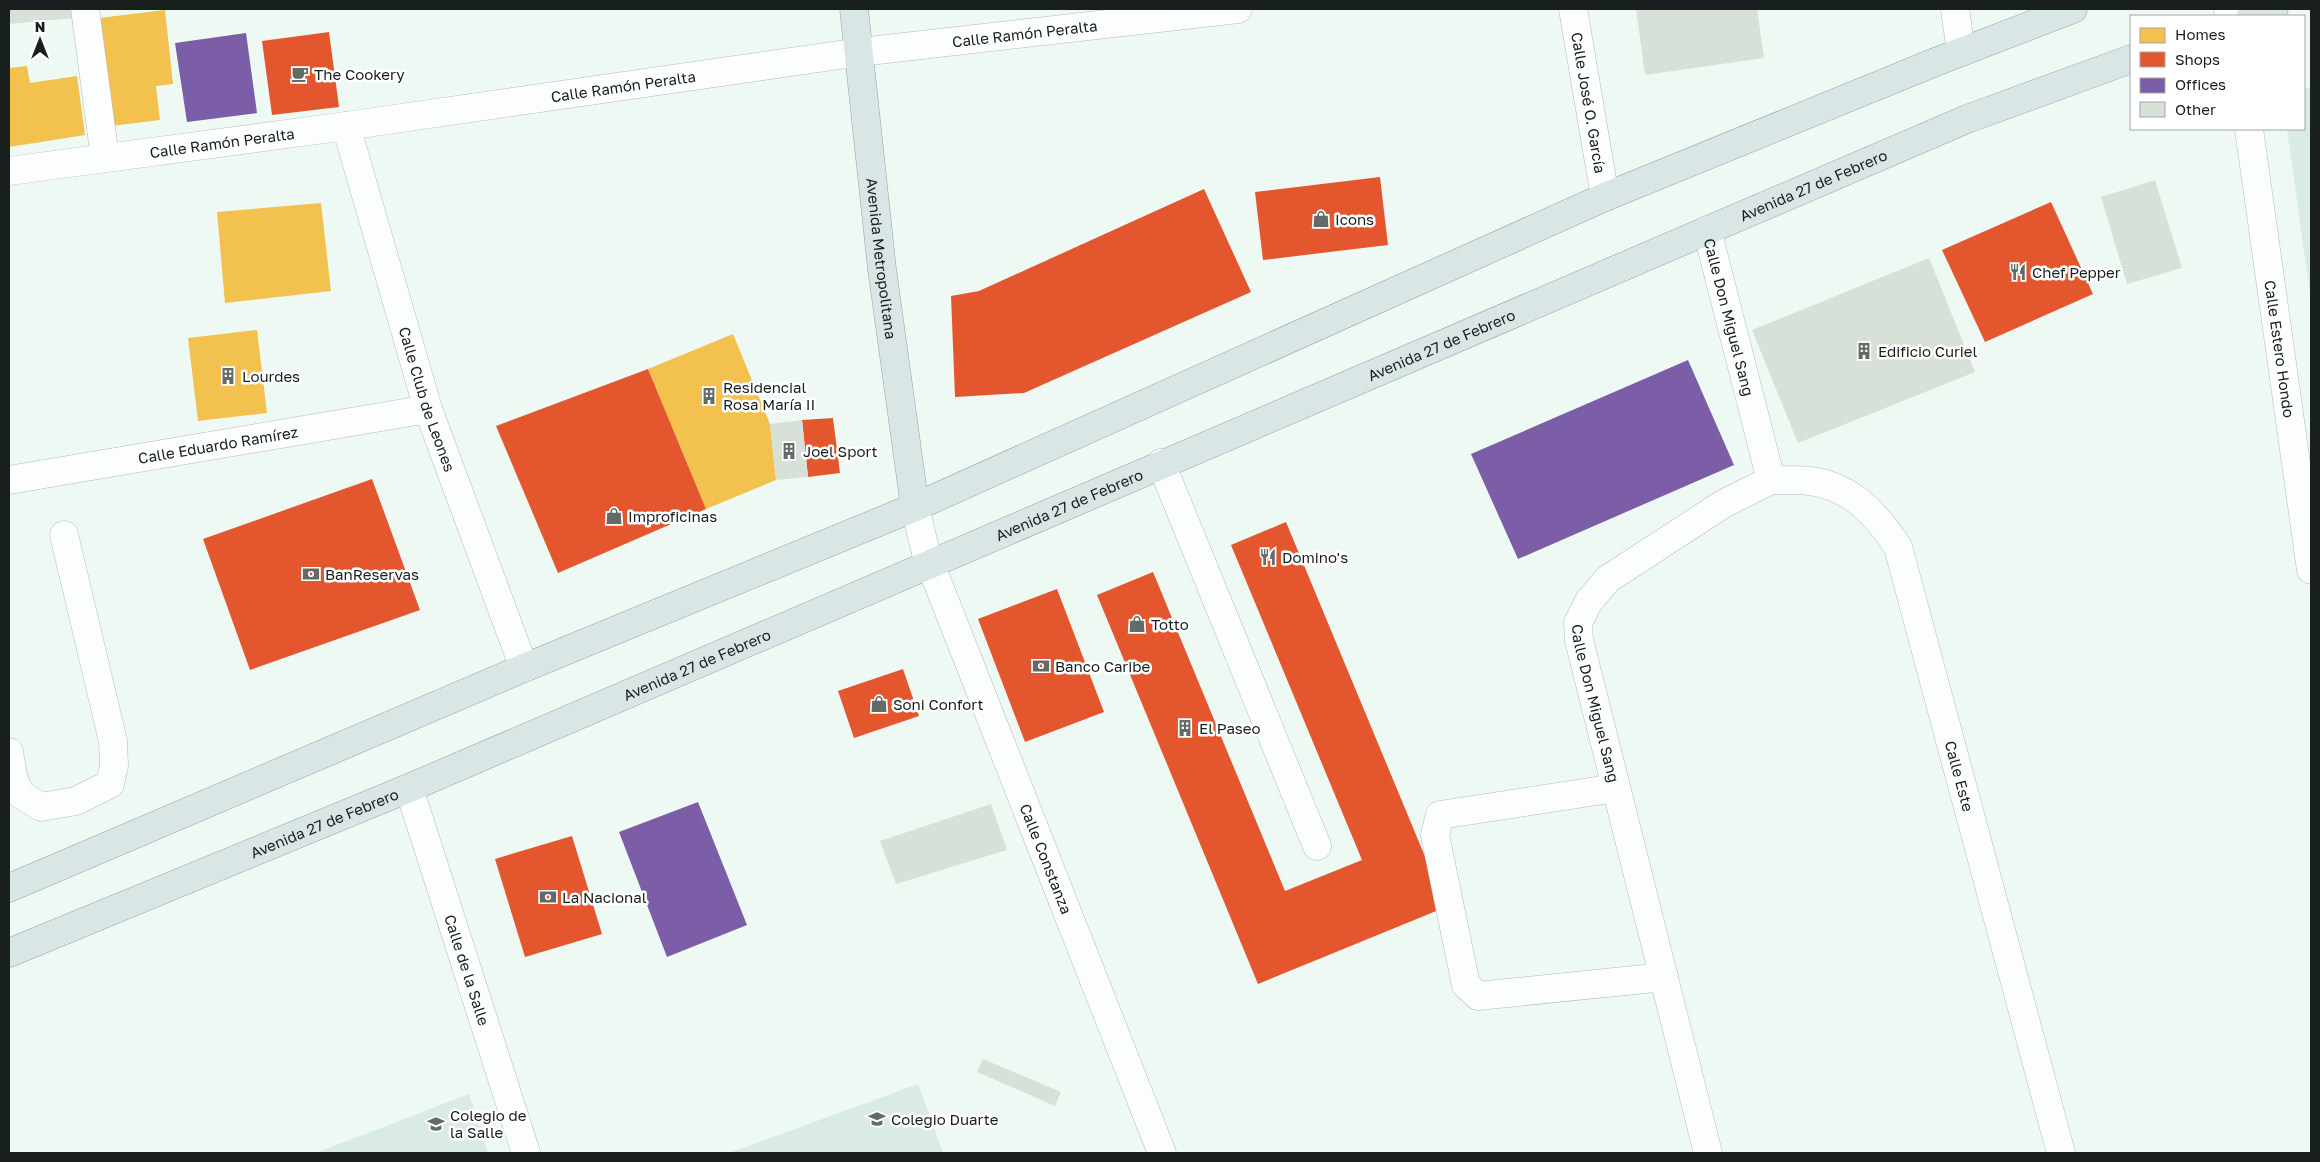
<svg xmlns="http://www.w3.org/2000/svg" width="2320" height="1162" viewBox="0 0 2320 1162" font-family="'Golos Text',sans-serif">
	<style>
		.built { fill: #d9ebe3 }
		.homes { fill: #f2c14e }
		.shops { fill: #e4572e }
		.offices { fill: #7b5ea7 }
		.building { fill: #d7e1d7 }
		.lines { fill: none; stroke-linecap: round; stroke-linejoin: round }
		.minor-casing { stroke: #b4bbb8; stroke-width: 29 }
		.major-casing { stroke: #8fa5a4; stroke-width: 29 }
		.minor { stroke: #fcfefd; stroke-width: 28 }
		.major { stroke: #dae5e5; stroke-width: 28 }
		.labels { text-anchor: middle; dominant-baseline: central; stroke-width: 5; stroke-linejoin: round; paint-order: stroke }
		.street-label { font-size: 15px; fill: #181f1c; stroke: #fff }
		.poi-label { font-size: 15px; fill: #181f1c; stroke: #fff; text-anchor: start }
	</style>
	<rect width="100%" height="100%" fill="#eef9f4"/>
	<g class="built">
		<path d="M2311 87V301L2287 129H2304V89Z"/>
		<path d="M918 1084 943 1153H729Z"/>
		<path d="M469 1094 488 1153H316Z"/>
	</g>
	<g class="homes">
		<path d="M165 10 173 84 156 86 160 120 111 126 99 18Z"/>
		<path d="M27 66 30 83 77 76 85 135 9 147V68Z"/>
		<path d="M321 203 331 291 225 303 217 212Z"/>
		<path d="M257 330 267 413 198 421 188 338Z"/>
		<path d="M733 334 770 424 776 480 706 509 648 369Z"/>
	</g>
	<g class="shops">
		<path d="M329 32 339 107 272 115 262 41Z"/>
		<path d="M1380 177 1388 245 1263 260 1255 192Z"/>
		<path d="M1204 189 1251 292 1024 393 955 397 951 296 979 291Z"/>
		<path d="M2051 202 2093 294 1985 342 1942 250Z"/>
		<path d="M648 369 706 509 558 573 496 426Z"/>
		<path d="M833 418 840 473 808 477 802 420Z"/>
		<path d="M372 479 420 610 250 670 203 539Z"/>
		<path d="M1286 522 1446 907 1258 984 1097 595 1153 572 1285 891 1362 860 1231 545Z"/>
		<path d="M1057 589 1104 712 1025 742 978 619Z"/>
		<path d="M903 669 919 716 854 738 838 691Z"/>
		<path d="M572 836 602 934 525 957 495 859Z"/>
	</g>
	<g class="offices">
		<path d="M246 33 257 113 187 122 175 43Z"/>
		<path d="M1688 360 1734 465 1518 559 1471 454Z"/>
		<path d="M698 802 747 925 667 957 619 832Z"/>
	</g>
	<g class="building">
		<path d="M9 9H74V18L9 24Z"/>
		<path d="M1636 9H1757L1764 58 1645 75Z"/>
		<path d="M2155 180 2182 268 2127 284 2101 197Z"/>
		<path d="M1929 258 1975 372 1798 443 1752 330Z"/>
		<path d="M802 420 808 477 776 480 770 424Z"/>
		<path d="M991 804 1007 850 896 884 880 841Z"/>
		<path d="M983 1059 1061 1092 1055 1106 977 1072Z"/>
	</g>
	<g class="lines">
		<g class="minor-casing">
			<g id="minor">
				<path d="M85 9 105 158"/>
				<path id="s1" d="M1573 9 1605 197"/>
				<path d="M1955 9 1961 52"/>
				<path d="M2228 9 2231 16"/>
				<path id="s2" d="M346 126 428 409 524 668"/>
				<path id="s3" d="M2249 129 2311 570"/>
				<path id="s4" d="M9 171 346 126 860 52 1238 9"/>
				<path id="s5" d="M1707 230 1771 480 1723 504 1608 579 1589 601 1578 623 1579 640 1708 1153"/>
				<path d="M1161 463 1317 846"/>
				<path id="s6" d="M9 480 428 409"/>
				<path id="s7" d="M1771 480C1784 480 1797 480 1810 481 1851 486 1877 515 1898 547L2061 1153"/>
				<path id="s8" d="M915 507 929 565 937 581 1162 1153"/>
				<path d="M9 752 13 776 20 794 41 807 76 801 110 784 114 766 113 741 64 535"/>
				<path id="s9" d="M409 788 526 1153"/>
				<path d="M1616 788 1440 815 1435 835 1466 985 1478 996 1664 977"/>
			</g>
		</g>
		<g class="major-casing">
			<g id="major">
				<path id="s10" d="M854 9 882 269 915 507"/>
				<path d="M2251 16 2274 9"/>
				<path d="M9 888 524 668 915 507 1605 197 1938 61 2073 9"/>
				<path id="s11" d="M9 953 409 788 1967 119 2131 59"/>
			</g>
		</g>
		<use href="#minor" class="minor"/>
		<use href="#major" class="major"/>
	</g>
	<defs>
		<g id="cafe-bare" transform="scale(1.35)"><path d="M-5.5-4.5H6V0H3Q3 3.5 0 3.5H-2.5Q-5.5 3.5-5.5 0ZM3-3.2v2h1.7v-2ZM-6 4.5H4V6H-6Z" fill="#636b68" stroke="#fff" stroke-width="2.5" paint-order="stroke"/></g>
		<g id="shop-bare" transform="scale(1.35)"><path d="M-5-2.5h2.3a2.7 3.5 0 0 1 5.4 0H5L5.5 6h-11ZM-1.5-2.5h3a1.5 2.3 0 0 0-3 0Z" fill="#636b68" stroke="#fff" stroke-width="2.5" paint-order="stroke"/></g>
		<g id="restaurant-bare" transform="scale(1.35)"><path d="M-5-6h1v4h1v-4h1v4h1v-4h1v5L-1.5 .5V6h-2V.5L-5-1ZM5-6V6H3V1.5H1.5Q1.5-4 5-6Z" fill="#636b68" stroke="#fff" stroke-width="2.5" paint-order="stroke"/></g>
		<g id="building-bare" transform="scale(1.35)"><path d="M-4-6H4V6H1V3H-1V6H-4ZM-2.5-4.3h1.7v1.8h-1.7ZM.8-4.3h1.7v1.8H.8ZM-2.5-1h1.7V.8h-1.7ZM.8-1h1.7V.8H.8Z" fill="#636b68" stroke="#fff" stroke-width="2.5" paint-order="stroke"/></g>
		<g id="bank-bare" transform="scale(1.35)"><path d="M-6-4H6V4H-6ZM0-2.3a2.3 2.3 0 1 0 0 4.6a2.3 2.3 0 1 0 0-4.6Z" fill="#636b68" stroke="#fff" stroke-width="2.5" paint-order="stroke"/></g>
		<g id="university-bare" transform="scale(1.35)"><path d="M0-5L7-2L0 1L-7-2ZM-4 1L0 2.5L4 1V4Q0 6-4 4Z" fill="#636b68" stroke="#fff" stroke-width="2.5" paint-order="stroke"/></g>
	</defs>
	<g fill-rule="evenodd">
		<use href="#cafe-bare" x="300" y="74"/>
		<use href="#shop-bare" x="1321" y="219"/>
		<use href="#restaurant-bare" x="2018" y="272"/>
		<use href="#building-bare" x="1864" y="351"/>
		<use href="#building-bare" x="228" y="376"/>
		<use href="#building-bare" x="709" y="396"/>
		<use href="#building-bare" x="789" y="451"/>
		<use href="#shop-bare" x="614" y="516"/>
		<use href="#restaurant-bare" x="1268" y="557"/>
		<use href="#bank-bare" x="311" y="574"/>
		<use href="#shop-bare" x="1137" y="624"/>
		<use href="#bank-bare" x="1041" y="666"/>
		<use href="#shop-bare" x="879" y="704"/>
		<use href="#building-bare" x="1185" y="728"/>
		<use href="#bank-bare" x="548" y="897"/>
		<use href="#university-bare" x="877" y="1119"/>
		<use href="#university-bare" x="436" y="1124"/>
	</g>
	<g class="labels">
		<g class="street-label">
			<text stroke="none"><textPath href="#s4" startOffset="1025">Calle Ramón Peralta</textPath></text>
			<text stroke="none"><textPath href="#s4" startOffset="620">Calle Ramón Peralta</textPath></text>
			<text stroke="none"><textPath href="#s1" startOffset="95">Calle José O. García</textPath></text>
			<text stroke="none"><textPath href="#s4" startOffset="215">Calle Ramón Peralta</textPath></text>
			<text stroke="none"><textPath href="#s11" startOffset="1961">Avenida 27 de Febrero</textPath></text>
			<text stroke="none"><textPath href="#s10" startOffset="251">Avenida Metropolitana</textPath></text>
			<text stroke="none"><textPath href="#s5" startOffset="90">Calle Don Miguel Sang</textPath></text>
			<text stroke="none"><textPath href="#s11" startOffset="1556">Avenida 27 de Febrero</textPath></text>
			<text stroke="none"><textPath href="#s3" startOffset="222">Calle Estero Hondo</textPath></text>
			<text stroke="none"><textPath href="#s2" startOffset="285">Calle Club de Leones</textPath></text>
			<text stroke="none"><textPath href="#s6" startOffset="212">Calle Eduardo Ramírez</textPath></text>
			<text stroke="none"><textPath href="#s11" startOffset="1151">Avenida 27 de Febrero</textPath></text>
			<text stroke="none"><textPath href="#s11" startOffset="746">Avenida 27 de Febrero</textPath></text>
			<text stroke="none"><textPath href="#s5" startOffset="585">Calle Don Miguel Sang</textPath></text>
			<text stroke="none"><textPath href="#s7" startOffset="390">Calle Este</textPath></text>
			<text stroke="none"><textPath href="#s11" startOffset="341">Avenida 27 de Febrero</textPath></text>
			<text stroke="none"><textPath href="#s8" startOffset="376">Calle Constanza</textPath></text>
			<text stroke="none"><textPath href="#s9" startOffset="191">Calle de la Salle</textPath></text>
		</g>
		<g class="poi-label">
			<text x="314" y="74">The Cookery</text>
			<text x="1335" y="219">Icons</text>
			<text x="2032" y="272">Chef Pepper</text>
			<text x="1878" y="351">Edificio Curiel</text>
			<text x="242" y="376">Lourdes</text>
			<text x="723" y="387">Residencial<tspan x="723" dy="17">Rosa María II</tspan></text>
			<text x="803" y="451">Joel Sport</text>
			<text x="628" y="516">Improficinas</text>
			<text x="1282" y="557">Domino's</text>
			<text x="325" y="574">BanReservas</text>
			<text x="1151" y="624">Totto</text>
			<text x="1055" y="666">Banco Caribe</text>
			<text x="893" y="704">Soni Confort</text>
			<text x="1199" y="728">El Paseo</text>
			<text x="562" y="897">La Nacional</text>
			<text x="450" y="1115">Colegio de<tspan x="450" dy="17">la Salle</tspan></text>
			<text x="891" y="1119">Colegio Duarte</text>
		</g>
	</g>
	<rect width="2320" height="1162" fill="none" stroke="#181f1c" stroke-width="20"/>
	<rect x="2130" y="15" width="175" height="115" fill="#ffffff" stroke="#a3a5a4"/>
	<rect x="2140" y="28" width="25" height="15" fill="#f2c14e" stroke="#a3a5a4"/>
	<text x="2175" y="40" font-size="15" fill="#181f1c">Homes</text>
	<rect x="2140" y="52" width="25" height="15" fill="#e4572e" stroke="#a3a5a4"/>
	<text x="2175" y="65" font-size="15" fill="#181f1c">Shops</text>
	<rect x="2140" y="78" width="25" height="15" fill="#7b5ea7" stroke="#a3a5a4"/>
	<text x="2175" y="90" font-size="15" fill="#181f1c">Offices</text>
	<rect x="2140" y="102" width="25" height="15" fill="#d7e1d7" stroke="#a3a5a4"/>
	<text x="2175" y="115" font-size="15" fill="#181f1c">Other</text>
	<g transform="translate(40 40)" stroke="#ffffff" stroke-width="4" paint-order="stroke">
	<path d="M0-4L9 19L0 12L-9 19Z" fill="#181f1c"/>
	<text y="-8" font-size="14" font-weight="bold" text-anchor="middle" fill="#181f1c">N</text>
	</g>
</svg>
